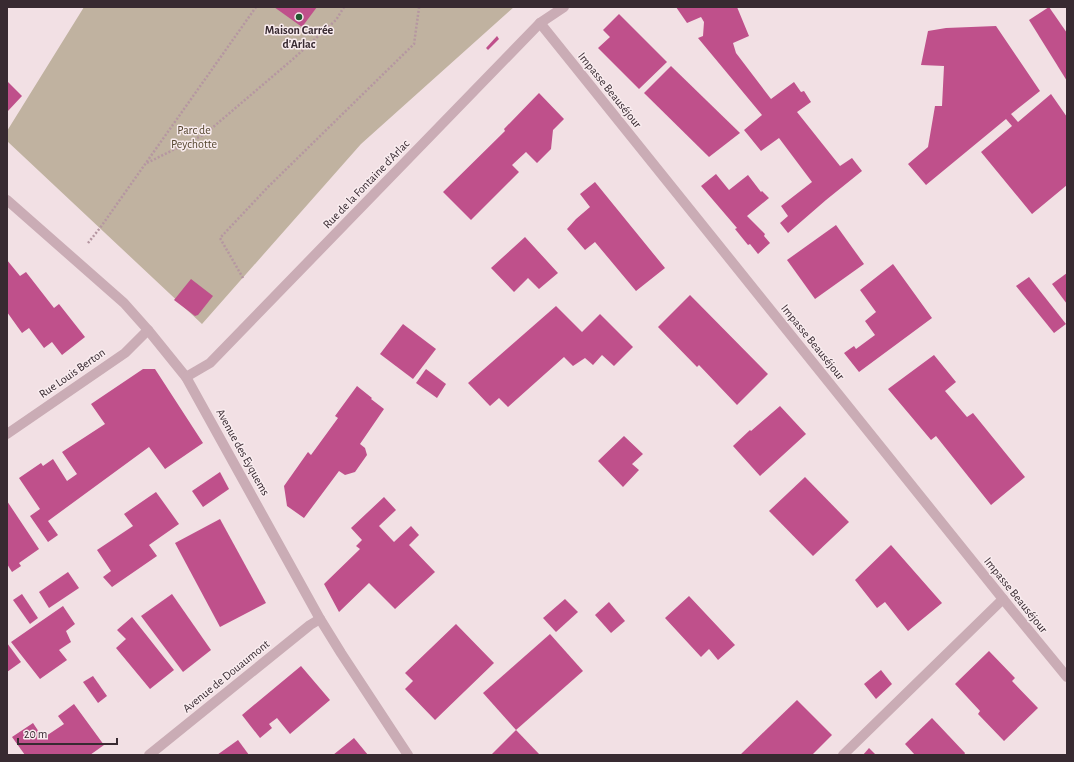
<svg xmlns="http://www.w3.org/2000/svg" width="1074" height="762" viewBox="0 0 1074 762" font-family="'Alegreya Sans',sans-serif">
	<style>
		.green { fill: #c0b2a0 }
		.building { fill: #bf508b }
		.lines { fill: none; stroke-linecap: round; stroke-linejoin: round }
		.path { stroke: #b596a1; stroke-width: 2.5; stroke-dasharray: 2 2; stroke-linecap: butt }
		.minor { stroke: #caacb5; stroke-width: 10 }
		.poi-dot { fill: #225831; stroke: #f9ecef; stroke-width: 1.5 }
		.labels { text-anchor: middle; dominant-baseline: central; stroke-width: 3; stroke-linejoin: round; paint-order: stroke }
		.poi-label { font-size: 12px; font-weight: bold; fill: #382a31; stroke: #f9ecef }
		.street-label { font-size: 12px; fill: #382a31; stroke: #f9ecef }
		.park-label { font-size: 12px; fill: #55462f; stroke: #f9ecef }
	</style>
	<rect width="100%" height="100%" fill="#f2e0e4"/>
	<path class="green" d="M84 7H514L361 144 202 324 7 141V131Z"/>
	<g class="building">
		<path d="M274 7H317L302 27Z"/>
		<path d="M676 7H737L749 36 733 43 736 53 771 99 794 82 801 92 804 91 811 102 797 112 840 166 852 158 862 171 826 200 788 233 780 223 788 216 781 206 812 182 779 138 761 151 744 130 762 115 698 38 703 36 704 22 701 17 687 23Z"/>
		<path d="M1049 7 1067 33V81L1029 20Z"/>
		<path d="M619 14 667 62 639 89 598 48 610 37 603 30Z"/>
		<path d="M996 26 1040 91 1011 114 1018 122 1051 94 1067 117V185L1032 214 981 152 1012 126 1006 119 926 185 908 164 928 147 935 106H942L944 66 921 65 928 31 946 28Z"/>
		<path d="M497 36 499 39 488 50 486 48Z"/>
		<path d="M671 66 740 133 709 157 644 93Z"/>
		<path d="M7 81 22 96 7 112Z"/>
		<path d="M539 93 564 119 553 130 551 149 537 163 526 152 512 165 519 172 471 220 443 192 505 131 504 129Z"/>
		<path d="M716 174 729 190 748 175 761 192 762 191 769 198 747 216 765 234 764 236 770 243 758 254 750 244 748 245 735 229 737 228 701 186Z"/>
		<path d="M595 182 665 268 636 291 595 242 585 250 567 229 576 219 590 207 580 194Z"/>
		<path d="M836 225 864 264 815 299 787 260Z"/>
		<path d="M525 237 558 273 539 289 528 278 514 292 491 268Z"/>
		<path d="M7 260 20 276 26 272 54 308 59 304 85 337 62 355 52 342 44 348 29 328 22 333 7 312Z"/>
		<path d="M893 264 932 318 859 372 844 353 854 346 856 349 875 335 865 321 876 312 860 290Z"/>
		<path d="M1067 273V304L1052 284Z"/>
		<path d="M1029 277 1066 324 1054 333 1016 286Z"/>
		<path d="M191 279 213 296 198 315 195 316 174 300Z"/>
		<path d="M690 295 768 374 737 405 699 365 697 367 658 327Z"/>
		<path d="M556 306 582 332 600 314 633 347 614 366 602 355 593 365 585 358 573 366 564 357 508 407 499 398 490 406 468 383Z"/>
		<path d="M403 324 436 349 413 379 380 354Z"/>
		<path d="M934 355 956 382 945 391 967 417 973 413 1025 477 991 505 936 436 931 440 888 389Z"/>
		<path d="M143 369H155L203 443 165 469 149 447 48 521 58 535 48 542 30 516 40 509 19 478 41 463 43 466 53 459 67 481 77 474 62 452 105 424 91 404Z"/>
		<path d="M426 369 446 384 437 398 416 383Z"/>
		<path d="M357 386 372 398 371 399 384 409 360 444 365 448 367 455 355 472 345 475 339 471 304 518 287 506 284 486 308 452 311 455 338 418 335 416Z"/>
		<path d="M780 406 806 434 760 476 733 446 750 430 751 431Z"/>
		<path d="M624 436 643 454 632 464 639 470 623 487 598 461Z"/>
		<path d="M220 472 229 489 203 507 192 491Z"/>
		<path d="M805 477 849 522 813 556 769 511Z"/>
		<path d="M156 492 179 524 149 545 157 556 112 587 103 577 111 571 97 550 133 526 124 514Z"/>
		<path d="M384 497 396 510 379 526 394 542 411 526 419 535 409 545 435 572 395 609 369 583 339 612 324 584 360 549 356 546 362 540 351 528Z"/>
		<path d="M7 501 39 549 19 563 21 566 12 572 7 564Z"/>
		<path d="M220 519 266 603 220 627 175 543Z"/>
		<path d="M891 545 942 603 908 631 885 602 877 608 855 580Z"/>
		<path d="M68 572 79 588 49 608 39 592Z"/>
		<path d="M22 594 38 618 30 624 13 600Z"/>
		<path d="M172 594 211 650 183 672 141 616Z"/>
		<path d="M689 596 735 645 718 660 709 649 701 657 665 618Z"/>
		<path d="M565 599 578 612 556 632 543 618Z"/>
		<path d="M609 602 625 621 611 633 595 615Z"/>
		<path d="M63 606 75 624 66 631 71 642 59 650 67 660 40 679 11 642Z"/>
		<path d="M132 617 174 670 150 689 116 648 126 639 117 630Z"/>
		<path d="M456 624 494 663 435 720 405 689 413 681 405 673Z"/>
		<path d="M550 634 583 671 516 730 483 693Z"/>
		<path d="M7 643 21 662 7 672Z"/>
		<path d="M989 651 1015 678 1012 681 1038 708 1004 741 978 714 980 711 955 684Z"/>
		<path d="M301 666 330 700 290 734 277 718 269 724 272 728 260 738 242 715Z"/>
		<path d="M881 670 892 684 876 699 864 684Z"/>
		<path d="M93 676 107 696 98 703 83 682Z"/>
		<path d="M797 700 832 735 812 755H740Z"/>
		<path d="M74 704 104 745 90 755H25L12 737 33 723 43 738 64 724 58 716Z"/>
		<path d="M932 718 965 753 964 755H915L905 744Z"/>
		<path d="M516 730 540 755H491Z"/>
		<path d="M354 738 368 755H333Z"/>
		<path d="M238 740 249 755H217Z"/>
		<path d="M869 748 876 755H863Z"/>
	</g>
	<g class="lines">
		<g class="path">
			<path d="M147 163 205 134 293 59 336 20 344 7"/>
			<path d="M88 243 100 228 256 7"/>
			<path d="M243 278 220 238 268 187 414 44 419 8 418 7"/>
		</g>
		<g class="minor">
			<path d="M540 23 1003 599 1067 677"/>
			<path d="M7 200 124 303 148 330 186 377 320 619 341 653 408 755"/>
			<path d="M186 377 210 363 540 23 564 7"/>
			<path d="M7 434 125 353 148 330"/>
			<path d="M149 755 310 625 320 619"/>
			<path d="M843 755 1003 599"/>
		</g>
	</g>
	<circle class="poi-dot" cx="299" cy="17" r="4"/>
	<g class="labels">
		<g class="poi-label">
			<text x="299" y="30">Maison Carrée<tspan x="299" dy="14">d'Arlac</tspan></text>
		</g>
		<g class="street-label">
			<text transform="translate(610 90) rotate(51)">Impasse Beauséjour</text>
			<text transform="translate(366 184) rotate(-46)">Rue de la Fontaine d'Arlac</text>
			<text transform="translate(813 342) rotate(51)">Impasse Beauséjour</text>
			<text transform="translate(72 373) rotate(-35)">Rue Louis Berton</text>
			<text transform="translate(243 452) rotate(61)">Avenue des Eyquems</text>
			<text transform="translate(1016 595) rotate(51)">Impasse Beauséjour</text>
			<text transform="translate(226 676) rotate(-39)">Avenue de Douaumont</text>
		</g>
		<g class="park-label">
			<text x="194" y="130">Parc de<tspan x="194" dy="14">Peychotte</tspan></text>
		</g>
	</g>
	<rect width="1074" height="762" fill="none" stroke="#382a31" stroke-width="16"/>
	<path d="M18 738v6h99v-6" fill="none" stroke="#382a31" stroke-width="2"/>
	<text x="24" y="738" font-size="12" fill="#382a31" stroke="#f9ecef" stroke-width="3" paint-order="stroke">20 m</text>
</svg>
